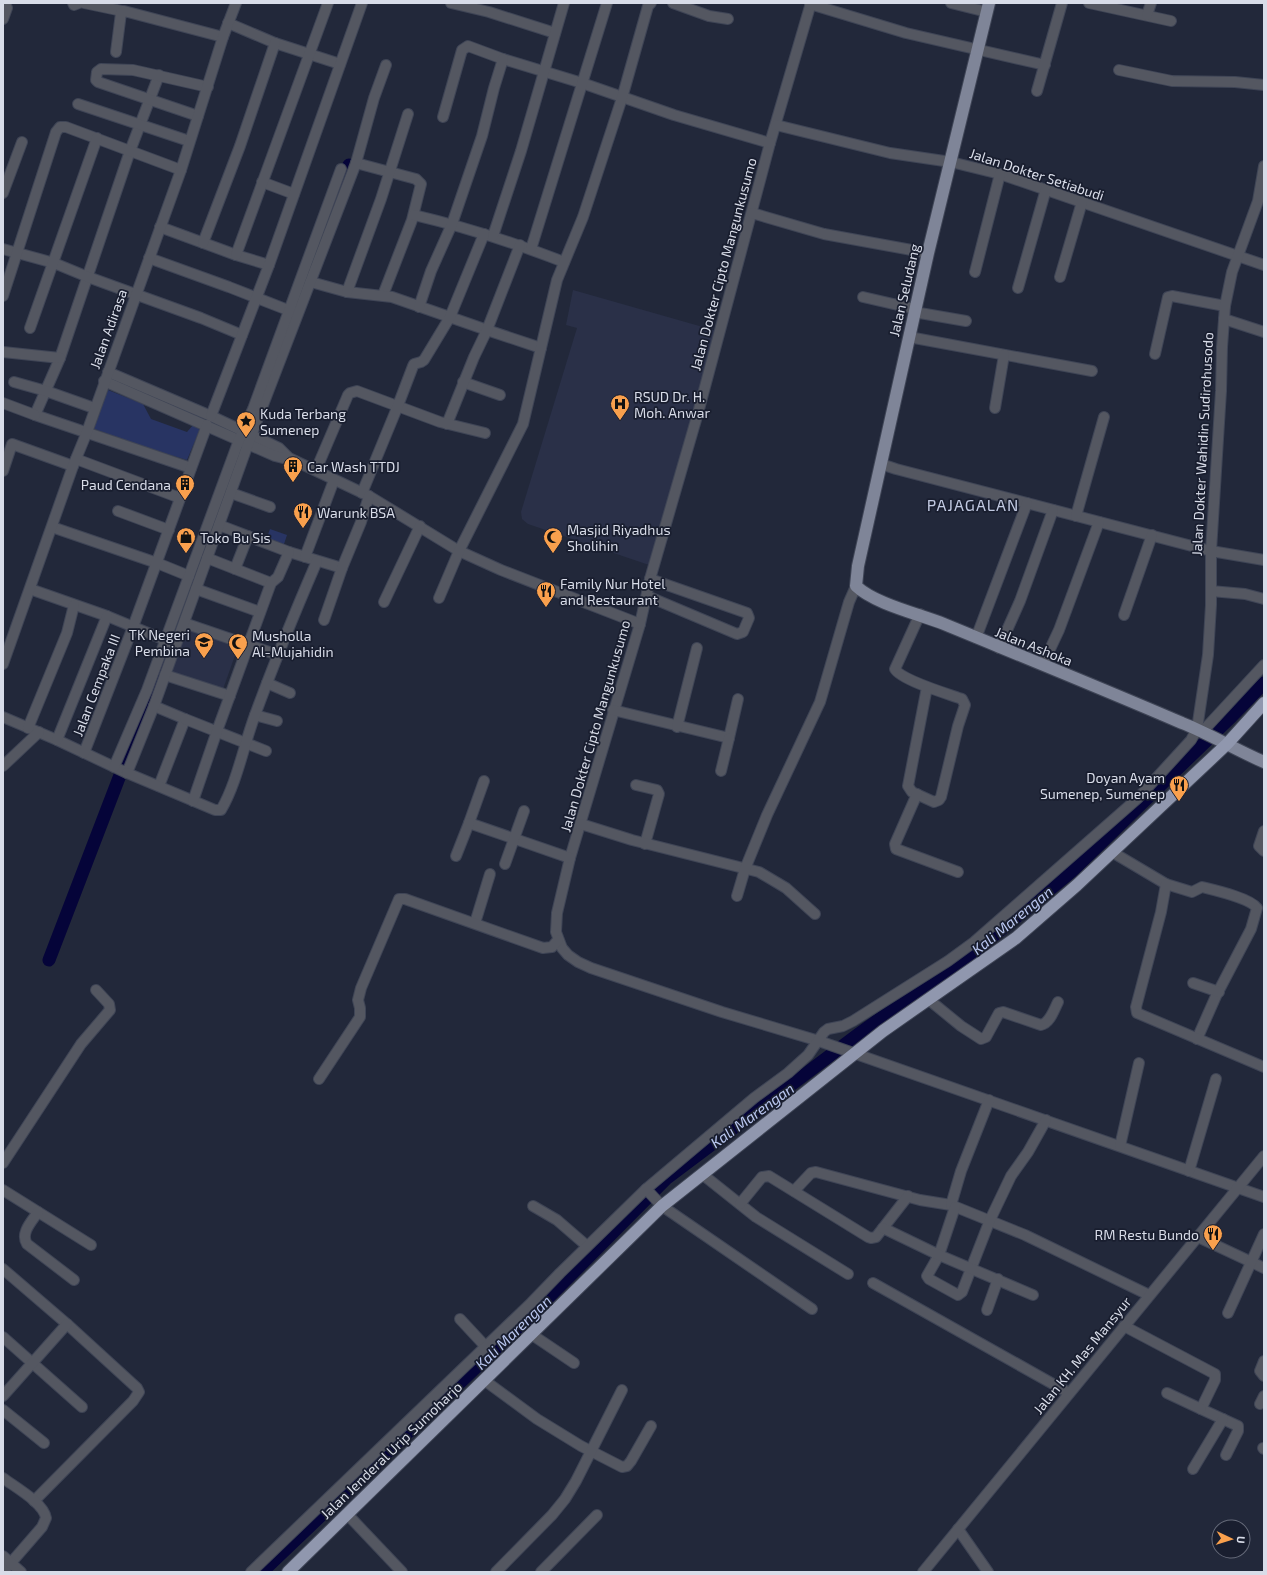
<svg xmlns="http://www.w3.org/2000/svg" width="1267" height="1575" viewBox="0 0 1267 1575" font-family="'Exo 2',sans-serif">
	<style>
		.built { fill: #2a3048 }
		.green { fill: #283463 }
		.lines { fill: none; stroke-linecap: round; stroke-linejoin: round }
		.river { stroke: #050439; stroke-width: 13 }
		.minor-casing { stroke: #3f4556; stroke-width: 12 }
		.major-casing { stroke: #3f4556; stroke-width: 14 }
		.highway-casing { stroke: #3f4556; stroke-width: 14 }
		.minor { stroke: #545761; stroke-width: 10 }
		.major { stroke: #7f8598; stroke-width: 12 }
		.highway { stroke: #9097ae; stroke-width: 12 }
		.labels { text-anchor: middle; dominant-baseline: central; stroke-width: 3.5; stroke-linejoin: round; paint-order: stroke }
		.street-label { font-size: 14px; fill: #d8dce8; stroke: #191e2f }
		.poi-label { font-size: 14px; fill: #d8dce8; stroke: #191e2f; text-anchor: start }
		.water-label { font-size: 15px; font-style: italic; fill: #bbc8f2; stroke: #191e2f }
		.quarter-label { font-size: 16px; letter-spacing: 1px; fill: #c2cae2; stroke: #191e2f }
	</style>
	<rect width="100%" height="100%" fill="#22283a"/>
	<g class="built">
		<path d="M573 290 717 331 652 566 528 524 522 519 521 512 577 328 566 325Z"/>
		<path d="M186 627 239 644 222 692 169 673Z"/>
	</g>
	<g class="green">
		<path d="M108 390 143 404 151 419 187 432 193 425 200 429 187 460 141 446 92 428Z"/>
		<path d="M270 529 287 535 283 547 266 540Z"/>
	</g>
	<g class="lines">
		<g class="river">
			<path d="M327 221 349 165"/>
			<path d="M215 521 237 459"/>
			<path d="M49 960 185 606"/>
			<path d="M262 1572 536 1310 667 1178 860 1033 980 947 1071 872 1232 716 1264 683"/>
		</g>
		<g class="minor-casing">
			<g id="minor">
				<path d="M73 3 74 5 79 3"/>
				<path d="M84 3 122 11"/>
				<path d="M451 3 489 12 555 33"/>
				<path d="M673 3 709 16 728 19"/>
				<path d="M811 3 770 143 698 413 650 579 640 624 570 858 557 913 556 932 562 948 568 955 578 962 591 968 722 1012 819 1041 1264 1197"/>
				<path d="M951 3 987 12"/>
				<path d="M1089 3 1171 21"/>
				<path d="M810 4 906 33 1045 65"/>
				<path d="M1147 15 1151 3"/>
				<path d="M3 19 7 8 5 3"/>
				<path d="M228 23 275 43 340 64"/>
				<path d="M116 52 121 13 124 11 223 37"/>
				<path d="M1119 70 1172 81 1235 82 1264 85"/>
				<path d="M159 75 130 151 60 358 35 415 191 468"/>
				<path d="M1037 91 1062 3"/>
				<path d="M78 104 189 141"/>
				<path d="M198 116 98 82 96 80 97 72 101 69 133 70 208 87"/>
				<path d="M443 117 462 50 468 46 503 59 582 83 674 115 770 143"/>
				<path d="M776 125 890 153 951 162 1000 174 1264 265"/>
				<path d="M356 163 416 179 421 184 412 220 383 295"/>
				<path d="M262 182 294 194"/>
				<path d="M3 193 22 142"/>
				<path d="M752 213 824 234 928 253"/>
				<path d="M414 215C465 227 515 243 564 262"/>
				<path d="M160 227 236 255 269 265"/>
				<path d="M493 236 521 151 564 3"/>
				<path d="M203 243 240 146 275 43"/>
				<path d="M3 249 54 263 88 277 201 318 242 335"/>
				<path d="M531 249 607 3"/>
				<path d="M236 255 328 3"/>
				<path d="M149 258 229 287 293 312"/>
				<path d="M975 272 1000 174"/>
				<path d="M1060 277 1082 202"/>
				<path d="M311 282 347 292 392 297 487 330 541 348"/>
				<path d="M1018 288 1046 189"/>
				<path d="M347 292 381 199 408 114"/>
				<path d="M3 296 56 132 60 127H66L181 170"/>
				<path d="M863 297 915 309"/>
				<path d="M419 307 431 271 452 224 482 136 494 88 503 59"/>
				<path d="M914 312 966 321"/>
				<path d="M1224 319 1264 332"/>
				<path d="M30 328 97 138"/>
				<path d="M909 337 1092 371"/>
				<path d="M3 352 60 358"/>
				<path d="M1155 354 1168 297 1172 296 1225 306"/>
				<path d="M108 372 211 416 279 448 289 458 369 496 459 551 501 570 640 624"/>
				<path d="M104 381 275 456 283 458H289"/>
				<path d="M14 382 46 391 94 408"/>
				<path d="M463 382 500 395"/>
				<path d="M3 403 35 415"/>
				<path d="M995 408 1004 355"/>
				<path d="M211 416 269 265 362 3"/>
				<path d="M447 424 474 357 487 330 520 245"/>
				<path d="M76 459 180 498"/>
				<path d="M881 464 896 469 1211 551 1264 560"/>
				<path d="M316 470 348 395 350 393 357 391 440 422 485 433"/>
				<path d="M3 471 12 444 73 466"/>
				<path d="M231 493 270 507"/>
				<path d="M362 493 397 408 413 366 414 364 421 362 424 360 450 317 484 234"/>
				<path d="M118 511 169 530"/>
				<path d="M1076 516 1104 417"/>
				<path d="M219 525 289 552 342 568"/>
				<path d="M52 527 157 563 189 576"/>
				<path d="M305 557 334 480"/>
				<path d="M207 558 271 583"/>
				<path d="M235 569 248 536"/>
				<path d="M30 589 107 616 170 642"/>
				<path d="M196 589 260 612"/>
				<path d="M1211 591 1245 594 1264 599"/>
				<path d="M647 596 737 634 743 632 749 618 747 613 650 579"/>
				<path d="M439 598 459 551 523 424 557 280 583 217 622 98 648 6 651 3"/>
				<path d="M384 602 420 526"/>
				<path d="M920 614 895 669C901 680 948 694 962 699L965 705 958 726 941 797 939 800 934 802 912 792 908 786 927 687"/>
				<path d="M1124 615 1152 535"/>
				<path d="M324 620 342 568 361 522 369 496"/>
				<path d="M184 623 278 655"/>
				<path d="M976 638 1027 503"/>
				<path d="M999 648 1020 601 1053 510"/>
				<path d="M3 664 73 466 87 432 181 170 223 37 236 3"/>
				<path d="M1043 664 1059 630 1099 522"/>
				<path d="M165 675 230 696"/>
				<path d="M267 683 290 693"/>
				<path d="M154 706 185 719 159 786"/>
				<path d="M613 710 729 738 738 699"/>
				<path d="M255 715 277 721"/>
				<path d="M3 717 57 740 127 773 154 706 248 444 356 163 374 98 386 65"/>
				<path d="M185 719 266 751"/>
				<path d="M677 727 697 648"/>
				<path d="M28 728 67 633 74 605"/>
				<path d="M1202 732 1264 665"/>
				<path d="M57 740 107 616"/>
				<path d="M84 753 133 627 207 425"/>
				<path d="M3 766 39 732"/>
				<path d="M114 767 147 690 239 440 253 409 341 169"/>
				<path d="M721 771 729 738"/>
				<path d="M127 773 215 810H221C237 783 244 744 255 715 274 663 295 612 317 561"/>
				<path d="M484 781 469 823 570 858"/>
				<path d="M636 785 657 790 659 794 645 844"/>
				<path d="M917 794 895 844 896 849 958 872"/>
				<path d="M193 801 217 731 271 583 278 577 289 552"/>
				<path d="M581 824 632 840 759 872 786 888 815 914"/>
				<path d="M1264 831 1259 846 1264 851"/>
				<path d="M1112 852 1166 884 1192 892 1202 887C1214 890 1250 898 1257 908L1251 929 1216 996 1197 1039"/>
				<path d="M456 856 469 823"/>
				<path d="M505 864 524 811"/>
				<path d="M1166 884 1161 912 1136 1007 1137 1013 1264 1067"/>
				<path d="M737 896 745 869 767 815 820 702 849 602 856 586"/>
				<path d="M475 923 490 874"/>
				<path d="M1193 983 1219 992"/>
				<path d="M928 999 961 1026 981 1039 986 1037 999 1013 1003 1012 1041 1025C1050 1023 1054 1010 1058 1002"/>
				<path d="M319 1079 360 1017V1008L358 1000 361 988 399 899H405L543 948 552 947 558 940"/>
				<path d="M1120 1146 1139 1063"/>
				<path d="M3 1163 81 1044 110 1010 109 1004 96 990"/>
				<path d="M1189 1171 1216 1079"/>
				<path d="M702 1174 756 1217 848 1274"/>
				<path d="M646 1189 662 1206 812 1309"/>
				<path d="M3 1190 91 1245"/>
				<path d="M794 1191 811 1173 816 1172 920 1200 951 1205 1025 1235 1149 1295"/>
				<path d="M740 1204 762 1177 769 1176 868 1237 871 1238 876 1237 908 1196"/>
				<path d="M951 1205 961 1171 989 1100"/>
				<path d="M533 1206 557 1220 587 1246"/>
				<path d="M955 1207 939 1255 927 1276 929 1279 958 1295 962 1292 990 1220 1011 1176 1028 1152 1046 1120"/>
				<path d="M38 1212C32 1221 20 1233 27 1244L74 1280"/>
				<path d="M883 1228 939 1255 1033 1295"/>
				<path d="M1198 1237 1264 1268"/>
				<path d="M3 1269 67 1324 137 1388 139 1392 133 1401 34 1501"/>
				<path d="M873 1283 1069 1393"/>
				<path d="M987 1310 998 1279"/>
				<path d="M1228 1313 1264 1234"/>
				<path d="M460 1319 486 1347"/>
				<path d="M1124 1326 1215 1374V1380L1201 1409 1238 1426V1431L1226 1455"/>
				<path d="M531 1334 574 1363"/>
				<path d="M3 1337 82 1407"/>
				<path d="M1264 1361 1260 1371 1264 1376"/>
				<path d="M484 1380 537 1419 581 1446 622 1467 627 1466 631 1461 651 1426"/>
				<path d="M1167 1393 1201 1409"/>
				<path d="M3 1396 67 1324"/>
				<path d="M1260 1404 1264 1396"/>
				<path d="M3 1410 44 1443"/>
				<path d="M1263 1448 1264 1449"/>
				<path d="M1193 1469 1223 1419"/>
				<path d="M3 1478C15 1487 44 1503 46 1518L42 1527 3 1572"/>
				<path d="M348 1515 402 1572"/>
				<path d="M958 1529 988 1572"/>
				<path d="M3 1556 21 1572"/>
				<path d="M251 1572 531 1303 560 1273 646 1189 754 1098 788 1073 808 1055 824 1032 828 1029 843 1026 853 1021 948 961 974 942 1138 798 1191 740 1197 729 1208 655 1211 605V551L1221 391 1222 347 1225 306 1232 272 1258 201 1264 166"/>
				<path d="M496 1572 552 1515 565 1499 576 1481 622 1390"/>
				<path d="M541 1572 597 1515"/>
				<path d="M923 1572 1264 1156"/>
			</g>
		</g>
		<g class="major-casing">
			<path id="major" d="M989 3 928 253 858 566 856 586C875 604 919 614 944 624 1024 657 1103 689 1182 723 1210 734 1236 750 1264 762"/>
		</g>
		<g class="highway-casing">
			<path id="highway" d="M288 1572 662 1206 883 1031 1016 938 1077 885 1227 744 1264 703"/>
		</g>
		<use href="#minor" class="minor"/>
		<use href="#major" class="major"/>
		<use href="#highway" class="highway"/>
	</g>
	<defs>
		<g id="hospital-pin" transform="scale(1)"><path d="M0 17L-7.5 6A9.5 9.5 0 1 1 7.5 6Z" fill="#f9a04d" stroke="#191e2f"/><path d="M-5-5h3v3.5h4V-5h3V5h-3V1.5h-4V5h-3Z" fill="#111"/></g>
		<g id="sight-pin" transform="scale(1)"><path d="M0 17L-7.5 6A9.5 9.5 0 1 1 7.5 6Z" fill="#f9a04d" stroke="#191e2f"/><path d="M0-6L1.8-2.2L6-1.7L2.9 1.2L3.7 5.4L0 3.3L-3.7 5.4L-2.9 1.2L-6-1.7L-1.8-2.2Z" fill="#111"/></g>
		<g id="building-pin" transform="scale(1)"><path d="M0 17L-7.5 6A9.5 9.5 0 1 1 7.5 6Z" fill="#f9a04d" stroke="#191e2f"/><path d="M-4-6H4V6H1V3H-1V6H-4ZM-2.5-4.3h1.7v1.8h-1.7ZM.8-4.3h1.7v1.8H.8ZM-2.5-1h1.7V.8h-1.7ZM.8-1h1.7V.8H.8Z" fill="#111"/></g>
		<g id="restaurant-pin" transform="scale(1)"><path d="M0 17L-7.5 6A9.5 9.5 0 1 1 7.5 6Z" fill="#f9a04d" stroke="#191e2f"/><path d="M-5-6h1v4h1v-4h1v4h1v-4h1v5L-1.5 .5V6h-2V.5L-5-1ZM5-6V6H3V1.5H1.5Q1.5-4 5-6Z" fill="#111"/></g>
		<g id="shop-pin" transform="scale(1)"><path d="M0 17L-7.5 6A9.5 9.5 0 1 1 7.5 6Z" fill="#f9a04d" stroke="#191e2f"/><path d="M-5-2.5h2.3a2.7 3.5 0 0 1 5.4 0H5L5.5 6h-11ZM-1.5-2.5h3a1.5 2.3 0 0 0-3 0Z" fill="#111"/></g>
		<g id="mosque-pin" transform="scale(1)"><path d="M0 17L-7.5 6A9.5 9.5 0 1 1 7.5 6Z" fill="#f9a04d" stroke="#191e2f"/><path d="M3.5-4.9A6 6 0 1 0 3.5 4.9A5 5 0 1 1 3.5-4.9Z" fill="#111"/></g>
		<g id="school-pin" transform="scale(1)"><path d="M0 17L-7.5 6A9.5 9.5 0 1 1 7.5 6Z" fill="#f9a04d" stroke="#191e2f"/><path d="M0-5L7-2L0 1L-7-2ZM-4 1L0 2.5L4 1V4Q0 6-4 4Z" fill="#111"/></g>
	</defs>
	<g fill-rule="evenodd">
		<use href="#hospital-pin" x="620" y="404"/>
		<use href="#sight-pin" x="246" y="421"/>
		<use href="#building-pin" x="293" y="466"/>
		<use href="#building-pin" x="185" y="484"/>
		<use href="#restaurant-pin" x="303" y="512"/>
		<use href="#shop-pin" x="186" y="537"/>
		<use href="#mosque-pin" x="553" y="537"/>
		<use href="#restaurant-pin" x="546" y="591"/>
		<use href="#school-pin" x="204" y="642"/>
		<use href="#mosque-pin" x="238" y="643"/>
		<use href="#restaurant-pin" x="1179" y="785"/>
		<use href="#restaurant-pin" x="1213" y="1234"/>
	</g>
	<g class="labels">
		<g class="street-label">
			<text transform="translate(1037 174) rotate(18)">Jalan Dokter Setiabudi</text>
			<text transform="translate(723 264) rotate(-75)">Jalan Dokter Cipto Mangunkusumo</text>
			<text transform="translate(904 290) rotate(-77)">Jalan Seludang</text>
			<text transform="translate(108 329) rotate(-70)">Jalan Adirasa</text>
			<text transform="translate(1202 444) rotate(-87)">Jalan Dokter Wahidin Sudirohusodo</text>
			<text transform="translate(1034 646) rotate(22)">Jalan Ashoka</text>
			<text transform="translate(96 685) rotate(-69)">Jalan Cempaka III</text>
			<text transform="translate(595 726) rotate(-74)">Jalan Dokter Cipto Mangunkusumo</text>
			<text transform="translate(1082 1355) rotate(-51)">Jalan KH. Mas Mansyur</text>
			<text transform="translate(391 1450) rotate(-44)">Jalan Jenderal Urip Sumoharjo</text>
		</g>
		<g class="poi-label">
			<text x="634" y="396">RSUD Dr. H.<tspan x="634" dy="16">Moh. Anwar</tspan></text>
			<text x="260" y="413">Kuda Terbang<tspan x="260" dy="16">Sumenep</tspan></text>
			<text x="307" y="466">Car Wash TTDJ</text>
			<text x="171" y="484" text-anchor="end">Paud Cendana</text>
			<text x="317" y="512">Warunk BSA</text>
			<text x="567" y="529">Masjid Riyadhus<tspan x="567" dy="16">Sholihin</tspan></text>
			<text x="200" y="537">Toko Bu Sis</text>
			<text x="560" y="583">Family Nur Hotel<tspan x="560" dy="16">and Restaurant</tspan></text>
			<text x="190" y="634" text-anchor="end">TK Negeri<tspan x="190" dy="16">Pembina</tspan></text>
			<text x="252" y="635">Musholla<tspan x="252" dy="16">Al-Mujahidin</tspan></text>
			<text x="1165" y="777" text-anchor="end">Doyan Ayam<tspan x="1165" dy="16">Sumenep, Sumenep</tspan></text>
			<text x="1199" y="1234" text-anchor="end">RM Restu Bundo</text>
		</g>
		<g class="water-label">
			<text transform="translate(1012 920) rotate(-39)">Kali Marengan</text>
			<text transform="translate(752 1115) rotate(-36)">Kali Marengan</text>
			<text transform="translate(513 1332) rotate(-44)">Kali Marengan</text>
		</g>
		<g class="quarter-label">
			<text x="973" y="504">PAJAGALAN</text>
		</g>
	</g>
	<rect width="1267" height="1575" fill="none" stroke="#d8dce8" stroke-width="8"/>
	<g transform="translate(1231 1539) rotate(94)"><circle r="19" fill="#191e2f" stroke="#656a79"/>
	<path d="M0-3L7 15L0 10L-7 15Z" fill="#f9a04d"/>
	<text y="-6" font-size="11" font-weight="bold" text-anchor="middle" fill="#d8dce8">U</text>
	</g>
</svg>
